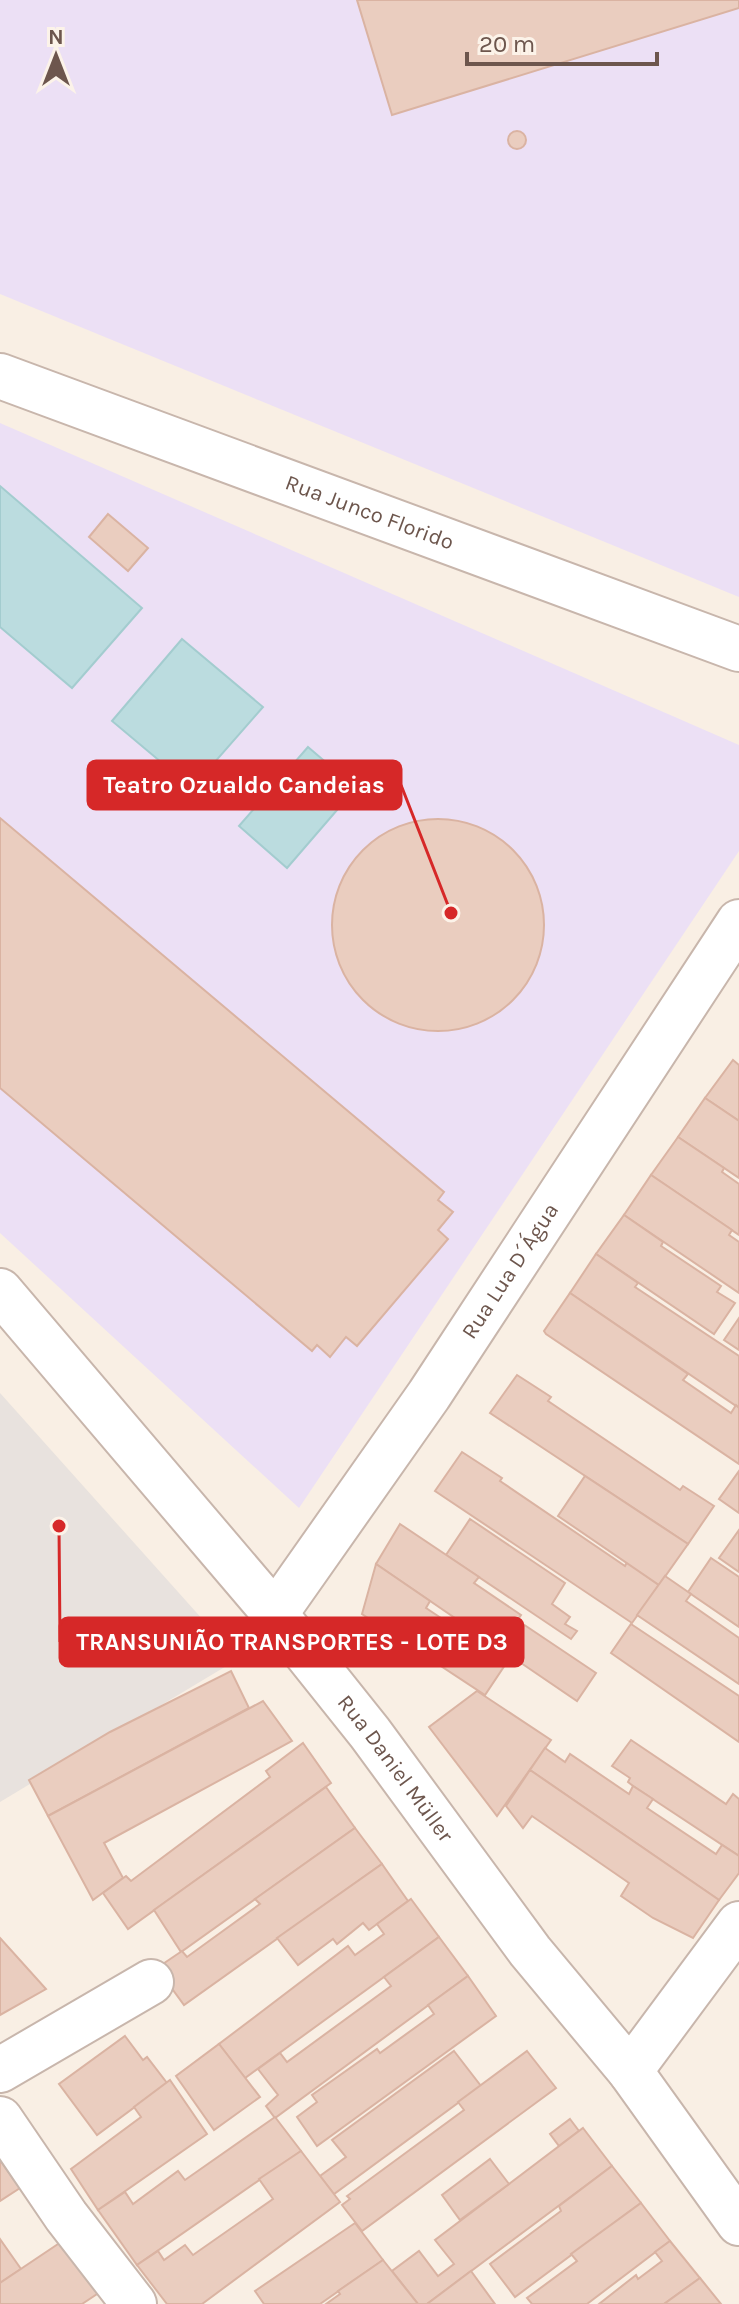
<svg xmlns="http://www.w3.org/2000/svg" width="739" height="2304" viewBox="0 0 739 2304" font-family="Karla,sans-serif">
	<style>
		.industrial { fill: #e8e2de }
		.education { fill: #ece0f5 }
		.water { fill: #bbdcdf; stroke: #a3cccf; stroke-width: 2 }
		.building { fill: #eacdbf; stroke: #dab3a2; stroke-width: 2 }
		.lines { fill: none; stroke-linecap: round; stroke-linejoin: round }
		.minor-casing { stroke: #c8b6ac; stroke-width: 48 }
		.minor { stroke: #fff; stroke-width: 44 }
		.labels { text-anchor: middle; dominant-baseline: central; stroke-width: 6; stroke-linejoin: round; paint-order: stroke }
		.street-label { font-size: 22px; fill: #6d564d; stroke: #fcf3e9 }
		.leader { fill: none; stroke: #d62828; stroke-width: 3 }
		.callout-dot { fill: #d62828; stroke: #fcf3e9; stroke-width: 3 }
		.callout { fill: #d62828; stroke: #d62828; stroke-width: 3 }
		.callout-label { font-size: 24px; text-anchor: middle; font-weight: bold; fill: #fff }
	</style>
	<rect width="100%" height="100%" fill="#f9efe4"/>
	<path class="industrial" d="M0 1393 238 1659 0 1802Z"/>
	<g class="education">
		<path d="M0 0H739V597L0 294Z"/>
		<path d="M0 423 739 745V851L299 1508 0 1233Z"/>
	</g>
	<g class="water">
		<path d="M0 486 142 608 72 688 0 627Z"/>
		<path d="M182 639 263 707 192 788 112 721Z"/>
		<path d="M308 747 356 788 287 868 239 826Z"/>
	</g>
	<g class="building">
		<path d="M357 0H739V8L392 115Z"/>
		<circle cx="517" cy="140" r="9"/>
		<path d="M108 514 148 548 128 571 89 537Z"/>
		<path d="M0 818 444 1192 438 1200 453 1212 438 1230 448 1239 357 1346 346 1337 330 1357 317 1345 312 1351 0 1088Z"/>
		<circle cx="438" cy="925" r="106"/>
		<path d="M733 1060 739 1065V1121L705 1098Z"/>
		<path d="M705 1098 739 1121V1178L678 1137Z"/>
		<path d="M678 1137 724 1168 722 1172 739 1184V1235L651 1175Z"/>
		<path d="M651 1175 732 1230 729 1235 739 1242V1293L624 1215Z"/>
		<path d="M624 1215 663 1242 661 1246 721 1286 717 1292 735 1303 714 1334 596 1254Z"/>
		<path d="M596 1254 638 1283 635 1287 739 1356V1408L570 1293Z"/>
		<path d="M570 1293 688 1374 683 1380 731 1413 736 1405 739 1408V1464L546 1334 544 1331Z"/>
		<path d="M739 1318V1350L724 1340Z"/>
		<path d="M517 1375 551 1397 548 1401 680 1490 683 1486 714 1506 688 1544 490 1413Z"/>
		<path d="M462 1452 502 1478 500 1481 625 1566 627 1562 659 1585 632 1623 435 1491Z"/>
		<path d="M739 1471V1513L719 1499Z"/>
		<path d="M585 1476 688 1544 659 1585 558 1516Z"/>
		<path d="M470 1519 565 1583 552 1604 570 1617 565 1624 577 1631 571 1639 446 1555Z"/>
		<path d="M400 1524 479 1577 474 1583 521 1615 499 1648 376 1564Z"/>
		<path d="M739 1530V1572L719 1558Z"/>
		<path d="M711 1558 739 1577V1627L688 1592Z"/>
		<path d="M376 1564 430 1601 426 1608 507 1662 485 1695 362 1614Z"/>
		<path d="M665 1576 691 1594 686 1601 739 1638V1684L637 1615Z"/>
		<path d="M517 1620 596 1673 577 1701 499 1648Z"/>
		<path d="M631 1624 739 1696V1742L611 1653Z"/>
		<path d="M231 1671 249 1708 48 1816 29 1780 110 1732Z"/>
		<path d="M477 1691 551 1740 497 1816 429 1727Z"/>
		<path d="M263 1701 292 1741 104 1843 123 1878 93 1900 48 1816Z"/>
		<path d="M631 1740 726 1804 733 1794 739 1799V1856L633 1786 628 1782 630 1778 612 1766Z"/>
		<path d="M303 1743 331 1783 128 1929 103 1893 126 1876 131 1881 270 1777 266 1771Z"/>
		<path d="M545 1748 565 1762 570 1754 629 1794 633 1786 653 1799 647 1808 716 1854 722 1845 739 1856V1873L719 1900 530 1770Z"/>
		<path d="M530 1770 719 1900 693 1938 653 1918 621 1896 629 1883 532 1816 523 1828 506 1806Z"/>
		<path d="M326 1787 355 1828 181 1952 154 1910Z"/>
		<path d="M355 1828 382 1864 184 2005 157 1968 182 1951 187 1957 260 1904 255 1899Z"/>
		<path d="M382 1864 408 1901 369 1930 363 1923 337 1944 333 1939 298 1965 277 1938Z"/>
		<path d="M411 1899 439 1937 245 2078 219 2044 348 1946 355 1955 384 1934 377 1924Z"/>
		<path d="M439 1937 468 1976 275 2118 266 2106 278 2095 258 2069 280 2053 287 2062 391 1986 384 1977Z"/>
		<path d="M0 1938 46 1989 0 2015Z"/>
		<path d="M468 1976 496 2016 317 2146 297 2117 317 2102 312 2095 377 2049 380 2053 434 2014 428 2005Z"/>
		<path d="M125 2036 143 2060 147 2057 167 2083 97 2135 59 2084Z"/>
		<path d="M219 2044 260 2097 214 2130 176 2076Z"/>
		<path d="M454 2051 481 2086 334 2194 320 2176 346 2157 332 2140Z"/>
		<path d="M527 2051 556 2088 362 2231 342 2205 350 2199 347 2196 464 2110 458 2102Z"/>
		<path d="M170 2080 207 2134 98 2210 71 2169 141 2117 134 2107Z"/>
		<path d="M275 2117 301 2151 137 2265 98 2210 125 2192 133 2204 178 2171 185 2180Z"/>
		<path d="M570 2119 579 2131 559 2146 550 2134Z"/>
		<path d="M583 2128 612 2166 427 2304H418L392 2271 419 2251 438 2276 454 2264 435 2240Z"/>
		<path d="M301 2151 340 2202 202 2304H167L137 2265 158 2251 164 2260 185 2245 193 2255 273 2199 259 2179Z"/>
		<path d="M490 2159 509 2184 460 2220 442 2195Z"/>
		<path d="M0 2160 20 2188 0 2201Z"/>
		<path d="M612 2166 641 2203 515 2297 490 2264 561 2211 559 2206Z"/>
		<path d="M641 2203 670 2241 587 2304H532L527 2298 577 2261 571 2254Z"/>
		<path d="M355 2223 383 2260 320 2304H264L255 2291Z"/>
		<path d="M0 2239 21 2269 0 2283Z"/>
		<path d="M670 2241 700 2278 664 2304H599L636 2275 638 2279 662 2261 655 2252Z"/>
		<path d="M61 2242 103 2290 82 2304H0V2283Z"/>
		<path d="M383 2260 418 2304H326L340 2294 338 2291Z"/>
		<path d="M471 2271 495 2304H427Z"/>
		<path d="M700 2278 721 2304H664Z"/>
	</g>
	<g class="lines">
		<g class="minor-casing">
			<g id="minor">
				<path id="s1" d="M0 376 739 649"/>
				<path id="s2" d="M0 1291 275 1614 370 1733 530 1951 630 2071 739 2223"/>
				<path id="s3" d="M275 1614 429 1395 739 922"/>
				<path d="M0 2070 151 1982"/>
				<path d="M630 2071 739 1924"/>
				<path d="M0 2119 66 2216 134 2304"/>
			</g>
		</g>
		<use href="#minor" class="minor"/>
	</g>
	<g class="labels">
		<g class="street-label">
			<text stroke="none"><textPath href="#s1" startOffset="394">Rua Junco Florido</textPath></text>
			<text stroke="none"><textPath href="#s3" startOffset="416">Rua Lua D´Água</textPath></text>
			<text stroke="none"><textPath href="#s2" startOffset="620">Rua Daniel Müller</textPath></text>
		</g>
	</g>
	<path class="leader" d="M451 913L401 785M59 1526L60 1642"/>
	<g class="callout-dot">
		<circle cx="451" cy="913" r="8"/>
		<circle cx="59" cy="1526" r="8"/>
	</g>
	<g class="callout">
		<rect x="88" y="761" width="313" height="48" rx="8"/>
		<rect x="60" y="1618" width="463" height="48" rx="8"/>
	</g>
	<g class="callout-label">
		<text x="244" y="793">Teatro Ozualdo Candeias</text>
		<text x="292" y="1650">TRANSUNIÃO TRANSPORTES - LOTE D3</text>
	</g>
	<g transform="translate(56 56)" stroke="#fcf3e9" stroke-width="6" paint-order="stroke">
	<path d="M0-6L14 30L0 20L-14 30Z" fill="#6d564d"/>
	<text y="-12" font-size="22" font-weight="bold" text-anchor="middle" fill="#6d564d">N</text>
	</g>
	<path d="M467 52v12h190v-12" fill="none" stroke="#6d564d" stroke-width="4"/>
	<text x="479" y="52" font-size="24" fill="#6d564d" stroke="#fcf3e9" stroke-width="6" paint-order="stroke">20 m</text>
</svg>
